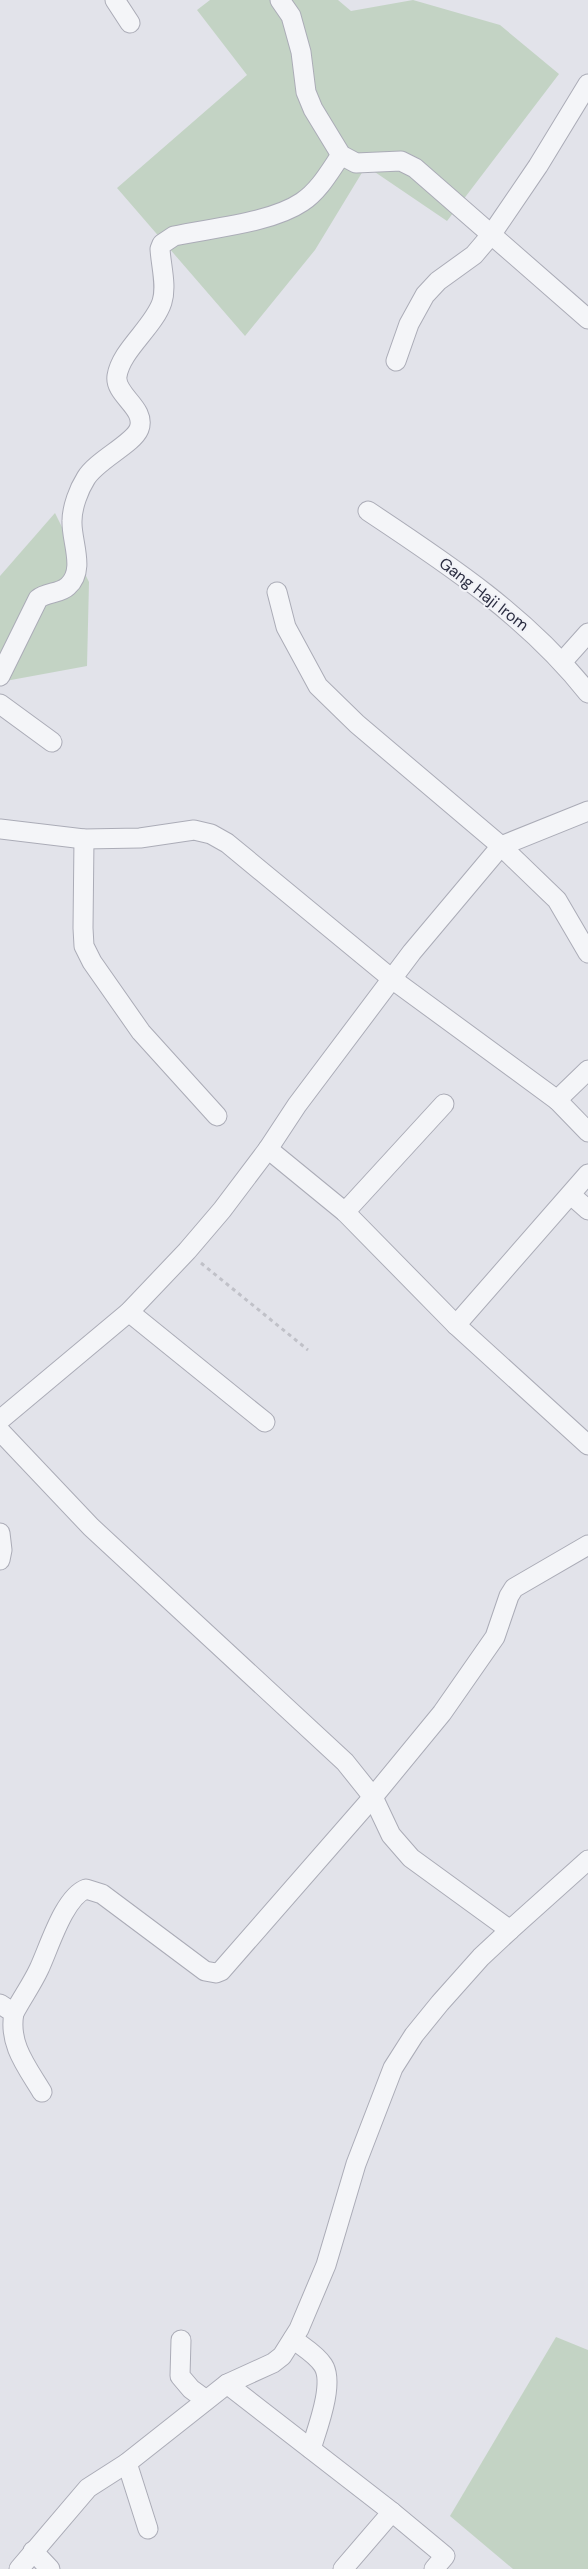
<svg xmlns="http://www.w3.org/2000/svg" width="588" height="2569" viewBox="0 0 588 2569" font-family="'DM Sans',sans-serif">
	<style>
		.green { fill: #c3d3c4 }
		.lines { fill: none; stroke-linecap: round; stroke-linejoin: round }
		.street-casing { stroke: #abacb7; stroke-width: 21 }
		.path { stroke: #c0c1c8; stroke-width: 3; stroke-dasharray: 4 4; stroke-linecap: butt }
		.street { stroke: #f4f5f8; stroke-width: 19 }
		.labels { text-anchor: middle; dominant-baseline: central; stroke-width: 4; stroke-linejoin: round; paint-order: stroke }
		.street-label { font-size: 16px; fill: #2b2d41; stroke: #f1f2f7 }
	</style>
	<rect width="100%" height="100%" fill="#e2e3ea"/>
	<g class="green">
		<path d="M210 0H338L351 11 413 0 500 25 559 74 447 221 366 166 315 250 245 336 117 188 247 75 197 10Z"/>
		<path d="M55 513 89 582 87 666 0 682V576Z"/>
		<path d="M556 2337 588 2350V2569H513L450 2516Z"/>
	</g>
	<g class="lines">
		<g class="street-casing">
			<g id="street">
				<path d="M115 0 130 23"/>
				<path d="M280 0 291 16 301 52 306 92 313 109 341 155 356 163 401 161 415 168 588 319"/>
				<path d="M396 361 409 324 425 295 438 281 474 255 491 235 538 166 588 84"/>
				<path d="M368 511C448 564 528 617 588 693"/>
				<path d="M277 592 286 627 318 686 357 724 501 846 557 900 588 953"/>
				<path d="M563 661 588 633"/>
				<path d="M0 676 38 599C46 592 60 594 68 586 86 570 71 541 72 521 72 507 79 489 86 478 97 460 133 444 139 429 147 408 114 395 117 376 121 350 154 327 162 302 167 286 161 266 160 249L162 244 174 236C211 228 271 223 302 202 319 191 330 171 341 155"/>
				<path d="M0 704 52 742"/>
				<path d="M0 829 84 839 140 838 194 830 211 834 227 843 392 979 557 1100 588 1070"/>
				<path d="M84 839 83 928 84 946 92 962 141 1032 217 1116"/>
				<path d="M557 1100 588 1132"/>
				<path d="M268 1149 345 1212 456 1325 588 1445"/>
				<path d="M571 1195 588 1210"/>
				<path d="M345 1212 444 1104"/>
				<path d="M129 1312 265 1422"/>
				<path d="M456 1325 588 1174"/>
				<path d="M0 1420 129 1312 187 1251 222 1210 268 1149 297 1105 412 952 501 846 588 811"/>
				<path d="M0 1431 91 1527 345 1762 373 1797 391 1835 411 1858 510 1930 588 1860"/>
				<path d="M0 1533 2 1550 0 1560"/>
				<path d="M0 2004 14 2013C8 2044 27 2067 42 2092"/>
				<path d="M14 2013C22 1998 32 1984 39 1969 49 1948 64 1897 86 1889L102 1894 205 1971 216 1973 221 1971 373 1797 442 1713 495 1637 509 1596 514 1588 588 1545"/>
				<path d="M293 2339C303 2347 316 2354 323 2365 335 2383 317 2429 311 2449"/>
				<path d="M181 2340 180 2376 191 2389 206 2400"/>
				<path d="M227 2384 392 2512 343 2569"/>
				<path d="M127 2463 148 2529"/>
				<path d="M392 2512 445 2556 434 2569"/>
				<path d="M33 2551 50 2569"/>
				<path d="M19 2569 88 2488 127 2463 227 2384 273 2363 282 2356 299 2329 326 2265 356 2164 393 2068 414 2035 440 2003 481 1957 510 1930"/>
			</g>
		</g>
		<path class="path" d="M201 1263 308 1350"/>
		<use href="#street" class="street"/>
	</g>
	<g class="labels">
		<g class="street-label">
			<text transform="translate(484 594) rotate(38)">Gang Haji Irom</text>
		</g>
	</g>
</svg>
